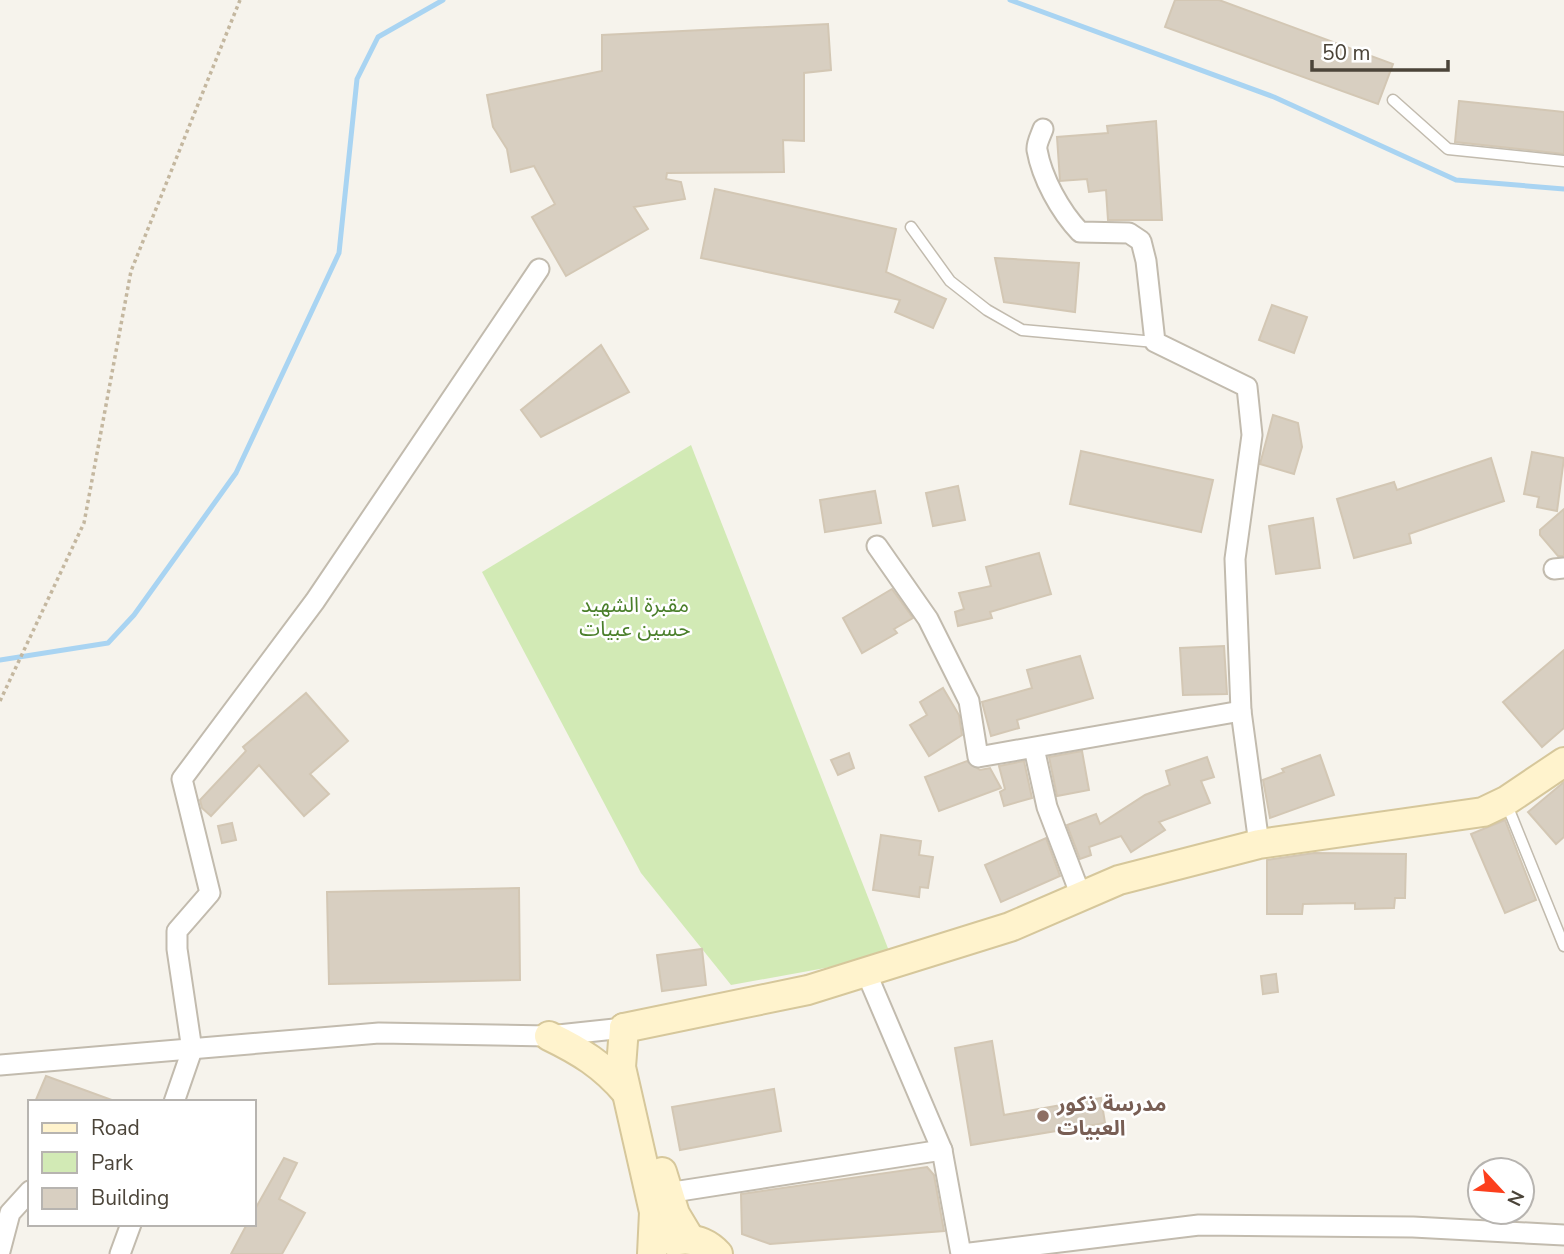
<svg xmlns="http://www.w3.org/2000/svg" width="1564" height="1254" viewBox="0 0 1564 1254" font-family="'Nunito Sans','Noto Sans Arabic',sans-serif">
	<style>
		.green { fill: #d2eab5 }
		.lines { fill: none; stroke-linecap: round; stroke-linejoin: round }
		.stream { stroke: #a9d4f2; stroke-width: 5 }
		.building { fill: #d8cfc1; stroke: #d3c7b4; stroke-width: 2 }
		.lane-casing { stroke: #c2bbae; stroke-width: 13 }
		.street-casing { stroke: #c2bbae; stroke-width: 23 }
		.secondary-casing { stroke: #d6c79b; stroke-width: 32 }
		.path { stroke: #c4b79f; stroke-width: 3.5; stroke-dasharray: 3.5 3.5; stroke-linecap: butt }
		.lane { stroke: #fff; stroke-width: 10 }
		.street { stroke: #fff; stroke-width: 19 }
		.secondary { stroke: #fff3cd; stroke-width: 28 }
		.education-dot { fill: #8d6e63; stroke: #fff; stroke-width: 2.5 }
		.labels { text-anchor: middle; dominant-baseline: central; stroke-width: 5; stroke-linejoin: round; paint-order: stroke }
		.park-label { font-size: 21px; fill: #4a7f2a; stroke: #fff }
		.education-label { font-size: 21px; font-weight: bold; fill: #785e54; stroke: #fff; text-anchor: start }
	</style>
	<rect width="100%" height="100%" fill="#f6f3ec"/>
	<path class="green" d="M691 445 891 956 731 985 641 873 482 572Z"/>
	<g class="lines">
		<g class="stream">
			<path d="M1010 0 1274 97 1456 180 1564 189"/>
			<path d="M0 660 108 643 134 615 236 473 339 253 357 79 378 37 443 0"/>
		</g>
	</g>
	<g class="building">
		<path d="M1175 0H1219L1393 64 1378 104 1165 27Z"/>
		<path d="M828 24 831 70 804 73V141L783 140 784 172 667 173 666 179 681 182 685 199 634 207 648 229 566 276 532 217 555 204 534 166 511 172 507 149 493 127 487 95 602 71V35Z"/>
		<path d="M1459 101 1564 112V154L1455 142Z"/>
		<path d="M1156 121 1162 220H1108L1106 190 1089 192 1087 179 1060 181 1057 137 1108 133 1107 126Z"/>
		<path d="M715 189 896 229 886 272 946 299 933 328 895 312 900 300 701 258Z"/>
		<path d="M995 258 1079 263 1075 312 1004 302Z"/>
		<path d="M1272 305 1307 317 1294 353 1259 340Z"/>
		<path d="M601 345 629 392 541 437 521 410Z"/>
		<path d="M1273 415 1298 423 1302 447 1294 474 1260 464Z"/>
		<path d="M1081 451 1213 480 1201 532 1070 504Z"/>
		<path d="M1532 452 1564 458 1557 511 1537 507 1539 497 1524 494Z"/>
		<path d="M1491 458 1504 501 1409 534 1411 543 1354 558 1337 499 1394 482 1397 490Z"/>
		<path d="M958 486 965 520 933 526 926 493Z"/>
		<path d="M875 491 881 523 825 532 820 500Z"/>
		<path d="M1564 509V556H1558L1540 535V530Z"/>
		<path d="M1313 518 1320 568 1276 574 1269 526Z"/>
		<path d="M1039 553 1051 594 990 612 992 618 958 626 955 612 964 609 959 593 991 586 986 567Z"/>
		<path d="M892 589 913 618 894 629 897 633 862 653 843 618Z"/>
		<path d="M1224 646 1227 694 1183 695 1180 648Z"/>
		<path d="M1564 650V728L1542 747 1503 702Z"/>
		<path d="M1080 656 1093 698 1017 720 1019 728 991 736 982 702 1032 688 1027 670Z"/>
		<path d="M943 688 959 715 962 735 929 756 910 725 927 715 920 702Z"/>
		<path d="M306 693 348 741 310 774 329 794 304 816 259 765 211 816 202 808 200 800 246 751 243 747Z"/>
		<path d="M1082 751 1089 790 1057 796 1049 757Z"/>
		<path d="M849 753 854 768 838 775 831 760Z"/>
		<path d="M1320 755 1334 795 1270 818 1263 780 1284 772 1282 769Z"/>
		<path d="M1207 757 1214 777 1201 781 1210 803 1159 822 1165 830 1131 852 1121 836 1089 847 1091 855 1080 859 1067 825 1096 814 1100 824 1145 795 1170 785 1166 771Z"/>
		<path d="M967 761 980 770 990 768 1001 788 939 811 925 777Z"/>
		<path d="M1024 761 1032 798 1004 806 1000 792 1005 789 999 766Z"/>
		<path d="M1564 782V837L1556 844 1528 812Z"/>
		<path d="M1505 820 1536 900 1505 913 1471 834Z"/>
		<path d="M232 823 236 840 222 843 218 826Z"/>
		<path d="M881 835 921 841 919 855 933 857 928 888 920 887 919 897 873 890Z"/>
		<path d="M1046 838 1060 876 1001 902 985 865Z"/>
		<path d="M1314 853 1406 854 1405 898H1395L1394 908 1355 909V903L1303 904 1302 914H1267V860Z"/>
		<path d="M519 888 520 980 329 984 327 892Z"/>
		<path d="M702 949 706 985 662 991 657 955Z"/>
		<path d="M1276 974 1278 992 1263 994 1261 976Z"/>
		<path d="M992 1041 1004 1115 1101 1098 1105 1123 971 1145 955 1048Z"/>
		<path d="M46 1076 112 1100 111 1102H35Z"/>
		<path d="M774 1089 781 1131 680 1150 672 1107Z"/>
		<path d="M284 1158 297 1163 279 1199 305 1213 282 1254H231L247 1224H254V1211Z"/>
		<path d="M927 1167 934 1175 944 1231 770 1244 742 1234 741 1194Z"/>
	</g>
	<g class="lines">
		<g class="lane-casing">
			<g id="lane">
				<path d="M1393 100 1448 149 1564 161"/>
				<path d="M911 227 950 281 987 310 1022 330 1155 342"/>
				<path d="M1507 805 1564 946"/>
			</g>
		</g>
		<g class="street-casing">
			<g id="street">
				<path d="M1043 129C1041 135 1036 144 1037 150 1042 178 1060 211 1080 232L1129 233 1141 241 1146 261 1155 342 1247 387 1252 435 1235 559 1241 711 1259 844"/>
				<path d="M877 546 928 619 969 701 978 757 1241 711"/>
				<path d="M1554 569 1564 568"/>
				<path d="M1034 748 1047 807 1081 896"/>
				<path d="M866 972 942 1150 961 1254"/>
				<path d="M0 1065 379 1033 549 1036 624 1028"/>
				<path d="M174 1102 192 1050 177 949V931L210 893 182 779 315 601 539 269"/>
				<path d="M667 1193 942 1150"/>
				<path d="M0 1251 10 1213 30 1191"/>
				<path d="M120 1254 131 1224"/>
				<path d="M962 1254 1199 1225 1413 1227 1564 1235"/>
			</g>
		</g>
		<g class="secondary-casing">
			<g id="secondary">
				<path d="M624 1028 808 990 1010 927 1119 880 1259 844 1483 812 1506 801 1564 762"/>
				<path d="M624 1028 621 1067 654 1212 652 1254"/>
				<path d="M549 1036C580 1051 603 1065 626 1092"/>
				<path d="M662 1172 675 1214 690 1239"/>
				<path d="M673 1241C691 1237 706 1241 718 1254"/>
			</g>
		</g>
		<path class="path" d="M0 701 84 523 131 271 240 0"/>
		<use href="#lane" class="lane"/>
		<use href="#street" class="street"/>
		<use href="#secondary" class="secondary"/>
	</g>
	<circle class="education-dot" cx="1043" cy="1116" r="7"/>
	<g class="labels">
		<g class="park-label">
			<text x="635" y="605">مقبرة الشهيد<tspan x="635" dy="24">حسين عبيات</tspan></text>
		</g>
		<g class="education-label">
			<text x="1057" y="1104">مدرسة ذكور<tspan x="1057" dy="24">العبيات</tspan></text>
		</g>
	</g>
	<rect x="28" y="1100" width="228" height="126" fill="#ffffff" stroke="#b7b4b0" stroke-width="2"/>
	<rect x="42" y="1123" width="35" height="10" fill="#fff3cd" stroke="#b7b4b0" stroke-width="2"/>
	<text x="91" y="1135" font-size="21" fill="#4b4439">Road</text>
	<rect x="42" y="1152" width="35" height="21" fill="#d2eab5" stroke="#b7b4b0" stroke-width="2"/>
	<text x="91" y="1170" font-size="21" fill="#4b4439">Park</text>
	<rect x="42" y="1188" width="35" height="21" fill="#d8cfc1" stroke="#b7b4b0" stroke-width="2"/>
	<text x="91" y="1205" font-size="21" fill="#4b4439">Building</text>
	<g transform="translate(1501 1191) rotate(116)"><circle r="33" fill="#ffffff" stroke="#b7b4b0" stroke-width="2"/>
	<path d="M0-5L12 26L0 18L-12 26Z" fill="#fc3f1d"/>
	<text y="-10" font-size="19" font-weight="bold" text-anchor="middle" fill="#4b4439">N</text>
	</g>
	<path d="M1312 60v10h136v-10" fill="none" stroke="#4b4439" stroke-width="3.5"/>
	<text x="1322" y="60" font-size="21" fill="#4b4439" stroke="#ffffff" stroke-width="5" paint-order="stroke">50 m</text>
</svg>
